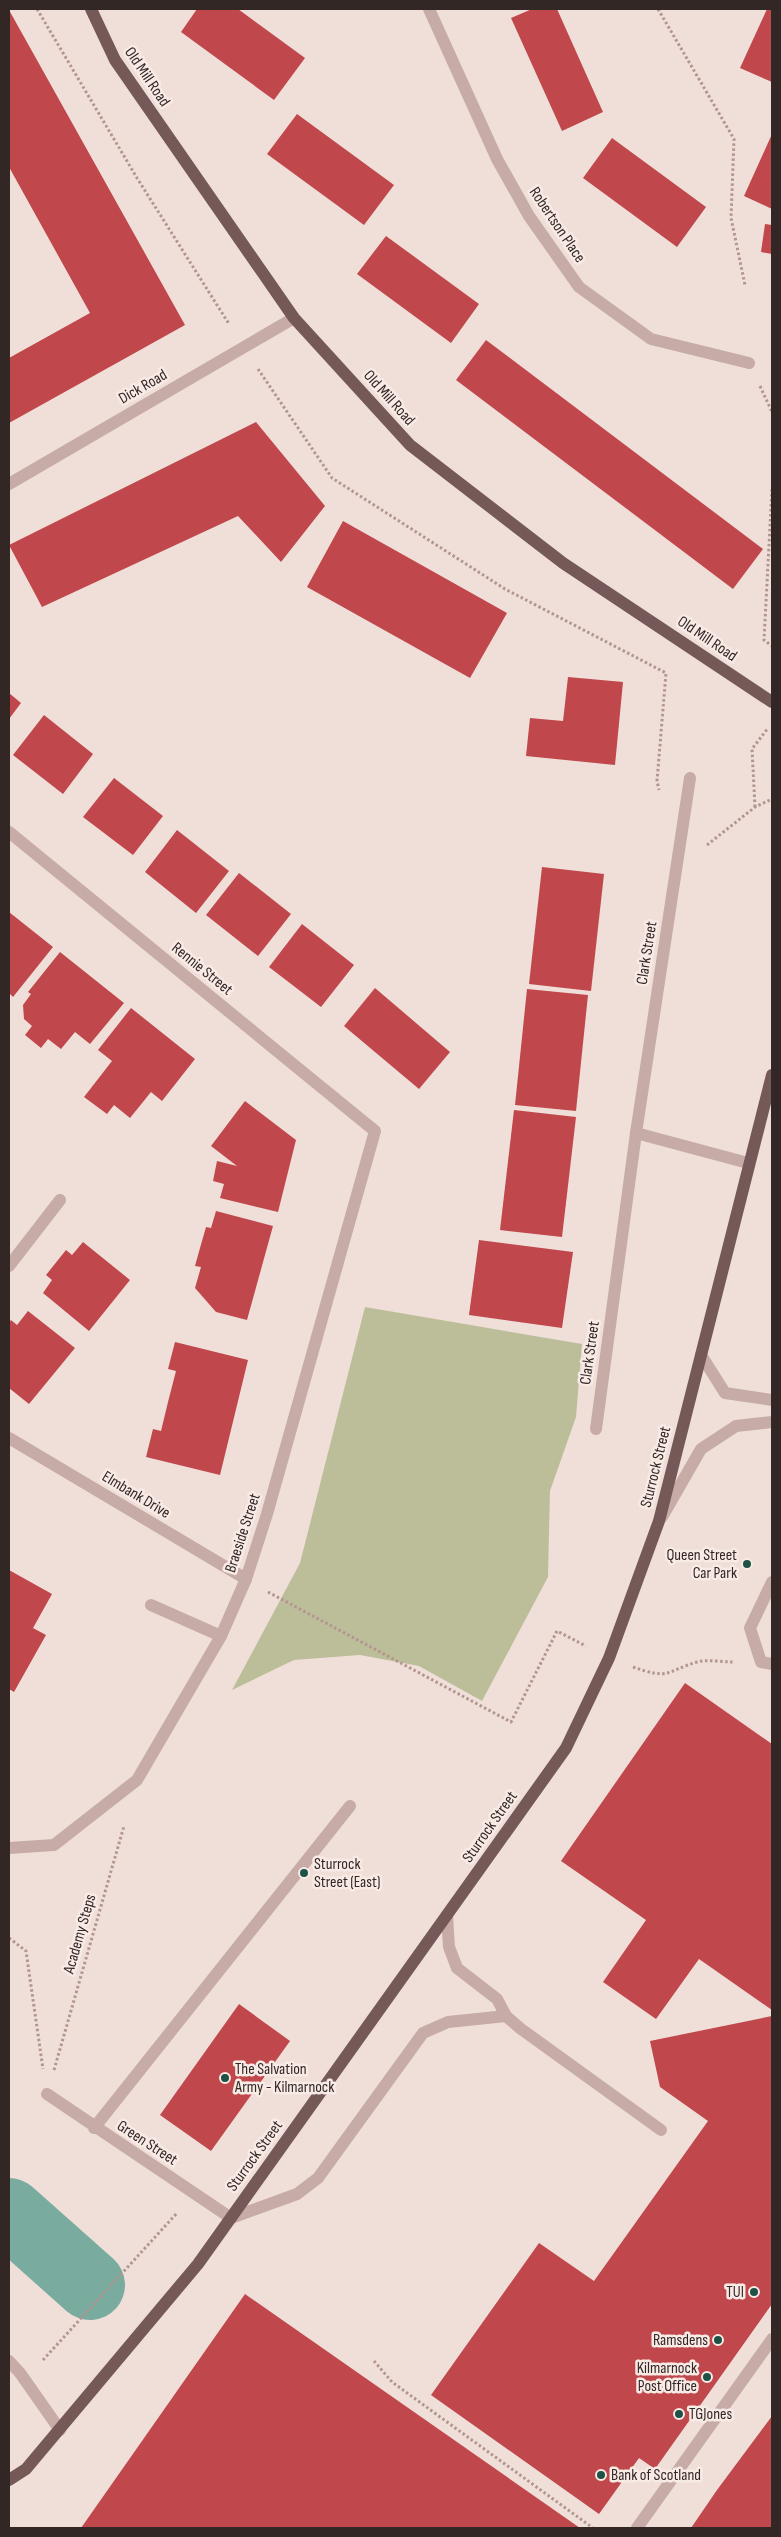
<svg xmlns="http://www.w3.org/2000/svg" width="781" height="2537" viewBox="0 0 781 2537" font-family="'Sofia Sans Condensed',sans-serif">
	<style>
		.green { fill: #bcbe9a }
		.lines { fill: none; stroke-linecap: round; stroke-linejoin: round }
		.river { stroke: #79ab9f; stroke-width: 70 }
		.building { fill: #c0474b }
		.path { stroke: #b39590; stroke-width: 3; stroke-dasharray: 2.5 2.5; stroke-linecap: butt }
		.lane { stroke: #c7aba6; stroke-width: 12 }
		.street { stroke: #c7aba6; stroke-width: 12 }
		.primary { stroke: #755958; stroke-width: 12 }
		.poi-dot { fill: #1e5247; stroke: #f8eae5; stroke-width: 2 }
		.labels { text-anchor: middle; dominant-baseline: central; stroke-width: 5; stroke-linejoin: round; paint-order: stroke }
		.street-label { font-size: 16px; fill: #332726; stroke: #f8eae5 }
		.poi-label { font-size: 16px; fill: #332726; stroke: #f8eae5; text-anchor: end }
	</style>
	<rect width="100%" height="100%" fill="#f0dfd9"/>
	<path class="green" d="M365 1307 582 1344 576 1417 550 1491 548 1577 482 1701 419 1666 360 1655 294 1660 232 1690 300 1563Z"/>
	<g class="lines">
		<path class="river" d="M9 2213 90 2285"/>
	</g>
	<g class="building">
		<path d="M197 9H238L305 58 274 100 181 32Z"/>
		<path d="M532 9H557L603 112 562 131 511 18Z"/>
		<path d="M767 9H772V82L740 68Z"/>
		<path d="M9 10 185 325 9 423V358L90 313 9 167Z"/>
		<path d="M297 114 394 185 364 225 267 154Z"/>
		<path d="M772 134V209L744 196Z"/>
		<path d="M612 138 706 207 677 247 583 178Z"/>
		<path d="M765 224 772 225V254L761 252Z"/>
		<path d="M386 236 479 304 451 343 357 274Z"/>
		<path d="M486 340 763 549 733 589 456 380Z"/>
		<path d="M256 422 325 506 281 562 238 516 42 607 9 545Z"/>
		<path d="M343 521 507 613 470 678 307 587Z"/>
		<path d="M568 677 623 682 615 765 526 756 530 718 563 721Z"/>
		<path d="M9 693 21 703 9 719Z"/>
		<path d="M44 715 93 754 63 794 13 755Z"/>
		<path d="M114 778 163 816 133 855 83 817Z"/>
		<path d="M177 830 229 871 196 913 145 872Z"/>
		<path d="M542 867 604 874 591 991 529 984Z"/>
		<path d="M239 873 291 914 258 956 206 915Z"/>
		<path d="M9 912 53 947 13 997 9 993Z"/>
		<path d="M302 924 354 965 321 1007 269 967Z"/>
		<path d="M60 952 124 1003 90 1044 75 1032 61 1049 48 1039 41 1048 25 1035 32 1026 24 1019 23 1005 31 994 28 992Z"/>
		<path d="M375 988 450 1052 419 1089 344 1026Z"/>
		<path d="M527 989 588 995 576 1111 515 1105Z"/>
		<path d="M131 1008 195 1059 162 1101 151 1092 130 1118 114 1105 107 1114 84 1097 112 1061 98 1050Z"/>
		<path d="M245 1101 296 1140 278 1212 220 1198 224 1184 213 1181 217 1161 237 1166 211 1146Z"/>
		<path d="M514 1110 576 1117 562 1237 500 1230Z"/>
		<path d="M216 1211 273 1226 247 1320 216 1312 195 1288 201 1267 195 1266 200 1248 206 1227 211 1228Z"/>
		<path d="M479 1240 573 1252 562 1328 469 1315Z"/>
		<path d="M83 1242 130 1280 89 1331 43 1293 52 1280 46 1275 66 1250 72 1255Z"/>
		<path d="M28 1311 75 1348 29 1404 9 1388V1323L11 1320 17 1325Z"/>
		<path d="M175 1342 248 1360 220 1475 146 1457 153 1429 161 1431 168 1402 176 1371 168 1369Z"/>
		<path d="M9 1570 52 1594 33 1628 46 1635 14 1692 9 1689Z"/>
		<path d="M685 1683 772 1744V2010L699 1959 656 2019 603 1982 646 1920 561 1861Z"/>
		<path d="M239 2004 290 2041 211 2151 160 2115Z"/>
		<path d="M772 2016V2304L655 2469 639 2458 599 2514 431 2395 539 2243 594 2281 708 2121 660 2087 650 2041Z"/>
		<path d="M245 2294 580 2528H81Z"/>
		<path d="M772 2416V2528H691L717 2490Z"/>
	</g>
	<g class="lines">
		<g class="path">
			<path d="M37 9 137 178 229 324"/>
			<path d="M658 9 734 139 731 218 745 285"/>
			<path d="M258 369 332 478 505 589 666 673 657 781 659 790"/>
			<path d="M760 386 772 412"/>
			<path d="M772 489 764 640 772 646"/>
			<path d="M755 807 752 749 768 728"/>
			<path d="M707 845 755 807 772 799"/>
			<path d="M268 1592 511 1722 557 1631 586 1646"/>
			<path d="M633 1667C670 1680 664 1672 697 1662 708 1659 722 1662 733 1662"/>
			<path d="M9 1938 26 1951 43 2069"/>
			<path d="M54 2070 124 1826"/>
			<path d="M43 2360 177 2213"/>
			<path d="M374 2361 392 2382 593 2528"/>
		</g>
		<g class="lane">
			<path d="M701 1355 725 1393 772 1400"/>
			<path d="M662 1517 701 1449 736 1426 772 1422"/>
			<path d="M772 1582 750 1628 761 1662 772 1664"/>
			<path d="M151 1605 221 1636"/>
			<path d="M447 1915 449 1947 457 1968 497 1999 506 2016 521 2029 661 2130"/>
			<path d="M94 2128 350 1806"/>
			<path d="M231 2218 297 2194 318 2178 423 2033 448 2022 506 2016"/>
			<path d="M9 2361 20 2373 60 2430"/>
		</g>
		<g class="street">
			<path d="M429 9 497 159 529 216 579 287 651 339 749 363"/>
			<path d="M9 484 294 318"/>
			<path d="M9 832 375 1131 267 1514 246 1579 221 1636 137 1780 54 1845 9 1848"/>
			<path d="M636 1133 748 1163"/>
			<path d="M9 1266 60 1200"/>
			<path d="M596 1429 636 1133 690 778"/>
			<path d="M9 1438 246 1579"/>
			<path d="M47 2094 231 2218"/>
			<path d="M637 2528 772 2339"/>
		</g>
		<g class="primary">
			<path d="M91 9 115 60 294 318 410 445 563 563 772 702"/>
			<path d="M9 2480 26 2469 198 2264 566 1748 609 1658 659 1521 772 1075"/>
		</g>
	</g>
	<g class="poi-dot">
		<circle cx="747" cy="1564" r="5"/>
		<circle cx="304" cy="1873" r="5"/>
		<circle cx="225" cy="2078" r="5"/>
		<circle cx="754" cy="2292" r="5"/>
		<circle cx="718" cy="2340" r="5"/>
		<circle cx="707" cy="2377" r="5"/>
		<circle cx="679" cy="2414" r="5"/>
		<circle cx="601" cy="2475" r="5"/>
	</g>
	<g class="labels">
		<g class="street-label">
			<text transform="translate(147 77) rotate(56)">Old Mill Road</text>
			<text transform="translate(557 225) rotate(56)">Robertson Place</text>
			<text transform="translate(143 387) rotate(-30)">Dick Road</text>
			<text transform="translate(389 398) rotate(48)">Old Mill Road</text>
			<text transform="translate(707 639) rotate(34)">Old Mill Road</text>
			<text transform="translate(647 953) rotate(-81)">Clark Street</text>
			<text transform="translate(202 969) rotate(39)">Rennie Street</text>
			<text transform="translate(590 1353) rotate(-82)">Clark Street</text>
			<text transform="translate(656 1467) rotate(-76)">Sturrock Street</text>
			<text transform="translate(136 1495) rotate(31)">Elmbank Drive</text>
			<text transform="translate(243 1533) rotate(-72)">Braeside Street</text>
			<text transform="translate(490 1827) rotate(-55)">Sturrock Street</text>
			<text transform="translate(80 1934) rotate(-74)">Academy Steps</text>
			<text transform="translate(147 2143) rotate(33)">Green Street</text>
			<text transform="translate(255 2156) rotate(-54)">Sturrock Street</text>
		</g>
		<g class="poi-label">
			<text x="737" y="1555">Queen Street<tspan x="737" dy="18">Car Park</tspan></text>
			<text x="314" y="1864" text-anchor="start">Sturrock<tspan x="314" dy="18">Street (East)</tspan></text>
			<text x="235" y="2069" text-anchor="start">The Salvation<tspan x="235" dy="18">Army - Kilmarnock</tspan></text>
			<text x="744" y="2292">TUI</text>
			<text x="708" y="2340">Ramsdens</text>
			<text x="697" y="2368">Kilmarnock<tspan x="697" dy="18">Post Office</tspan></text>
			<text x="689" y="2414" text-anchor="start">TGJones</text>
			<text x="611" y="2475" text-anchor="start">Bank of Scotland</text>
		</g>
	</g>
	<rect width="781" height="2537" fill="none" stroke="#332726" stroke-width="20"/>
</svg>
